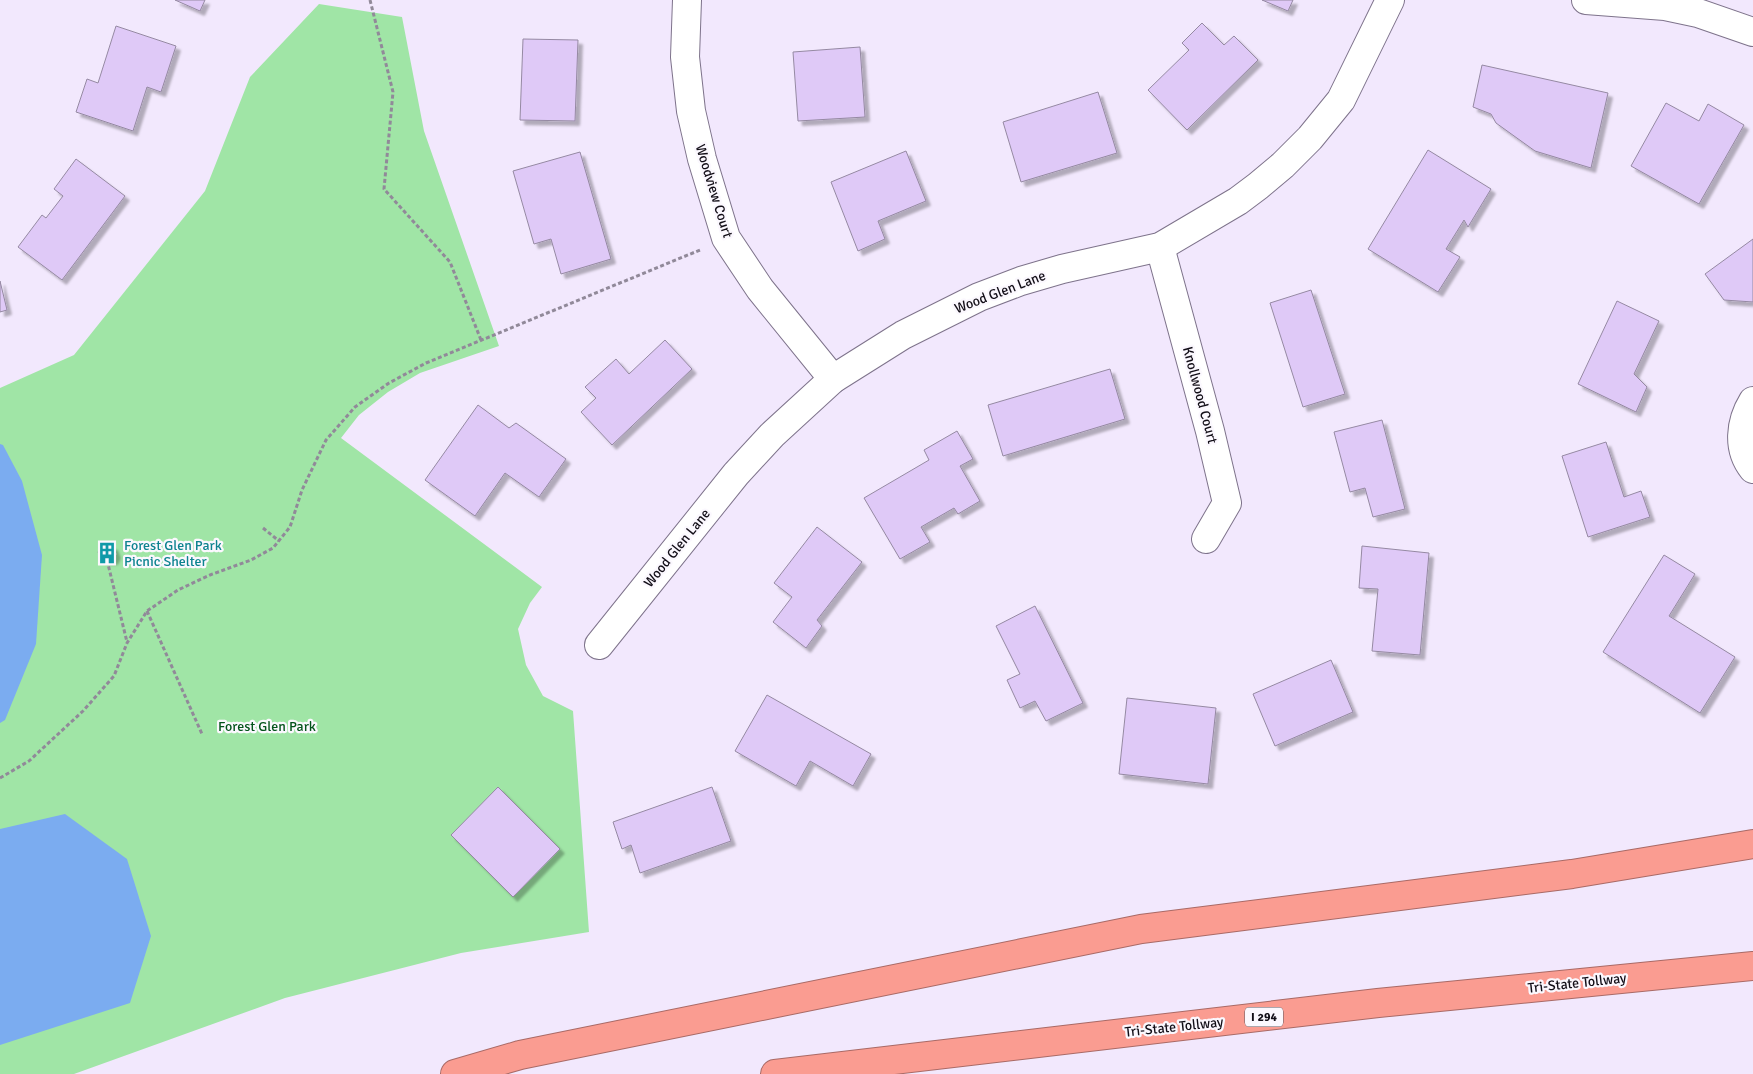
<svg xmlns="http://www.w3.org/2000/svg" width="1753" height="1074" viewBox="0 0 1753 1074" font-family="Signika,sans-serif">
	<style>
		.green { fill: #a0e5a6 }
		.water { fill: #7bacf0 }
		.building { fill: #dfc9f7; stroke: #9589a2; filter: url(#shadow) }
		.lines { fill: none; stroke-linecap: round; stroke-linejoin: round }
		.street-casing { stroke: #7e738b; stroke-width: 30 }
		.highway-casing { stroke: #a96a66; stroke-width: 30 }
		.path { stroke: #918999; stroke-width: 3; stroke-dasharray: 4 2.5; stroke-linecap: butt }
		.street { stroke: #fff; stroke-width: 28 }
		.highway { stroke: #fa9c91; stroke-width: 28 }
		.labels { text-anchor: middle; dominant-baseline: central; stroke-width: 4.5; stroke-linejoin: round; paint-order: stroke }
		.shield { fill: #fbf8fe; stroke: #58545c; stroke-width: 1 }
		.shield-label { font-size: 12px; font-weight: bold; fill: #120e17 }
		.street-label { font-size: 14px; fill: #120e17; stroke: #fbf8fe }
		.culture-label { font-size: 14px; fill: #0d838f; stroke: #fbf8fe; text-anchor: start }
		.park-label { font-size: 14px; fill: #03531a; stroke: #fbf8fe }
	</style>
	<defs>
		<filter id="shadow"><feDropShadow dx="4.5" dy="4.5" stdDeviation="1" flood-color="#0004"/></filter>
	</defs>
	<rect width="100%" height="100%" fill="#f2e8fd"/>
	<path class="green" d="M319 4 402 17 424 131 499 346 420 373 388 392 359 415 341 438 542 587 530 603 518 629 526 665 543 696 573 711 589 932 461 953 285 998 74 1074H0V388L74 355 205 191 250 77Z"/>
	<g class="water">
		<path d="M0 444 3 445 22 481 42 555 36 644 5 720 0 723Z"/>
		<path d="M65 814 127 859 151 936 130 1003 0 1045V829Z"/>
	</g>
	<g class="building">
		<path d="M175 0H205L200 11Z"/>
		<path d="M1262 0H1293L1288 11Z"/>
		<path d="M1202 23 1224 45 1234 36 1258 60 1187 130 1148 90 1189 50 1182 43Z"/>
		<path d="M116 26 176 46 161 92 147 87 133 131 76 112 87 79 98 83Z"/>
		<path d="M523 39 578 40 575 121 520 120Z"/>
		<path d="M860 47 865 117 798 121 793 52Z"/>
		<path d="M1482 65 1608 93 1591 168 1535 151 1496 123 1491 114 1473 107Z"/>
		<path d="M1098 92 1117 153 1021 182 1003 122Z"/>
		<path d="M1666 103 1699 121 1708 104 1744 125 1699 204 1631 166Z"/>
		<path d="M1428 150 1491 189 1468 227 1464 220 1446 249 1460 257 1438 292 1368 249Z"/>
		<path d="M906 151 926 201 878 221 885 239 858 251 831 182Z"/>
		<path d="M580 152 611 259 561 274 551 239 534 244 513 171Z"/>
		<path d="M76 159 125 196 62 280 18 247 42 215 46 218 63 196 54 189Z"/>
		<path d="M1753 239V302L1724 300 1705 274Z"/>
		<path d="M0 281 7 310 0 312Z"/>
		<path d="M1311 290 1345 394 1303 407 1270 303Z"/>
		<path d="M1617 301 1659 321 1634 374 1647 387 1636 412 1578 384Z"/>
		<path d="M665 340 692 369 612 445 581 412 596 398 585 387 616 359 629 374Z"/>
		<path d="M1110 369 1125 419 1003 456 988 405Z"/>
		<path d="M478 405 509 428 516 423 566 459 539 497 505 473 475 516 425 480Z"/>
		<path d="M1382 420 1405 509 1373 517 1365 488 1350 492 1334 432Z"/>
		<path d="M957 431 973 459 960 466 980 501 958 514 954 508 921 527 930 542 900 559 864 498 929 460 924 450Z"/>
		<path d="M1606 442 1624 497 1641 491 1650 517 1588 537 1562 456Z"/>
		<path d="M817 527 862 562 817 620 822 626 806 648 773 622 792 597 774 583Z"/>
		<path d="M103 545 113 546 116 554 113 560H102L98 552Z"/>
		<path d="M1362 546 1429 553 1420 655 1372 651 1378 589 1359 588Z"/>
		<path d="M1664 555 1695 574 1669 616 1735 657 1700 713 1603 652Z"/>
		<path d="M1035 606 1083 703 1046 721 1035 701 1020 708 1007 680 1020 674 996 626Z"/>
		<path d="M1331 660 1353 712 1275 746 1253 694Z"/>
		<path d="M767 695 871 754 853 786 810 761 796 786 735 751Z"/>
		<path d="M1127 698 1216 708 1208 784 1119 774Z"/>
		<path d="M498 787 560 849 513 897 451 835Z"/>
		<path d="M712 787 731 841 640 873 631 845 622 849 613 822Z"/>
	</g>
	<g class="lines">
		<g class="street-casing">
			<g id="street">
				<path d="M687 0 685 57 691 111 702 159 726 238 760 289 833 379"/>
				<path d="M1586 0 1665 6 1698 13 1753 32"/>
				<path d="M1160 247 1210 431 1227 503 1206 539"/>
				<path d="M1753 401C1740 422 1737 449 1753 469"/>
				<path d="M599 645 736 474 772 435 833 379 903 335 979 297 1021 281 1062 269 1160 247 1238 201 1258 186 1283 165 1310 138 1341 100 1390 0"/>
			</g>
		</g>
		<g class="highway-casing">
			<g id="highway">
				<path d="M455 1074 520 1055 1141 929 1572 874 1753 844"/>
				<path d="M775 1074 1378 1003 1753 966"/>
			</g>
		</g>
		<g class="path">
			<path d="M370 0 393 92 384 189 450 262 481 340"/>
			<path d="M263 528 279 541"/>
			<path d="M107 560 127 642"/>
			<path d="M147 611 202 734"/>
			<path d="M0 778 29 761 83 711 114 676 127 643 147 611 178 590 210 575 251 560 273 548 290 527 302 490 326 440 355 407 389 383 426 363 700 250"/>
		</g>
		<use href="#street" class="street"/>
		<use href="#highway" class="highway"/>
	</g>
	<defs>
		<g id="building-bare" transform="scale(1.725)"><path d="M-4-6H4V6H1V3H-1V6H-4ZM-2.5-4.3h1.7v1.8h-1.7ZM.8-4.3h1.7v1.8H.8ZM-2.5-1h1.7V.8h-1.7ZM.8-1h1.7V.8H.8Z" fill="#0f9aa8" stroke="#fbf8fe" stroke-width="2.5" paint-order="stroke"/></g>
	</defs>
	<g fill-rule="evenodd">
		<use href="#building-bare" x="107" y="553"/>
	</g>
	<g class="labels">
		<rect class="shield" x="1245" y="1007.5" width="38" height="19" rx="4"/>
		<g class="shield-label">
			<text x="1264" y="1017">I 294</text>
		</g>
		<g class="street-label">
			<text transform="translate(714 191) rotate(73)">Woodview Court</text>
			<text transform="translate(1000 292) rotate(-21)">Wood Glen Lane</text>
			<text transform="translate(1200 395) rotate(75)">Knollwood Court</text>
			<text transform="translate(677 548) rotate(-51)">Wood Glen Lane</text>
			<text transform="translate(1577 983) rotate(-6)">Tri-State Tollway</text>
			<text transform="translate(1174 1027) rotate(-6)">Tri-State Tollway</text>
		</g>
		<g class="culture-label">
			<text x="124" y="545">Forest Glen Park<tspan x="124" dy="16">Picnic Shelter</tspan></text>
		</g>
		<g class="park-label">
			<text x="267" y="726">Forest Glen Park</text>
		</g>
	</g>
</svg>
